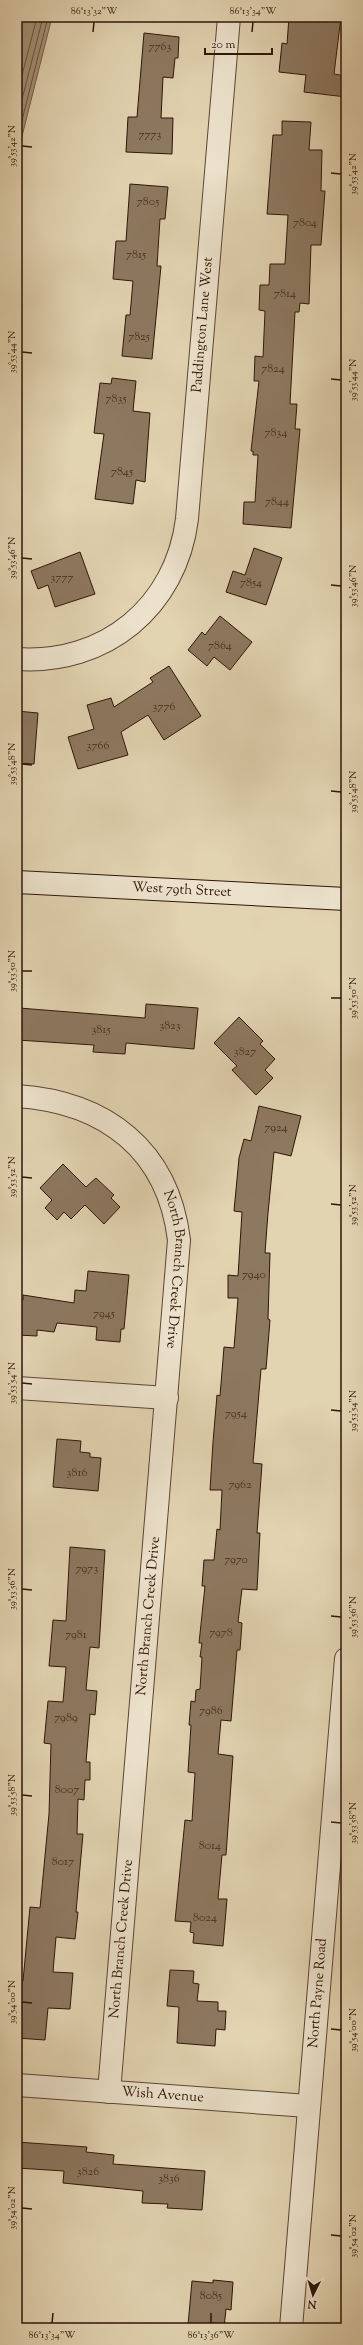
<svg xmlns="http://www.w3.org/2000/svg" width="363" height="2345" viewBox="0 0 363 2345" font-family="'Sorts Mill Goudy',serif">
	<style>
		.water { fill: #a59278; stroke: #76604c }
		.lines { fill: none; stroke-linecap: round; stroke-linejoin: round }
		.shore { stroke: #6a5440; stroke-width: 1 }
		.building { fill: #8d7860; stroke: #301509 }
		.minor-casing { stroke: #5c4433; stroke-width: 24 }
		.tertiary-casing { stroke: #5c4433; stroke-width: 24 }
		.secondary-casing { stroke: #301509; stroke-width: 24 }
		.minor { stroke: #ece2cc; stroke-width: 22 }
		.tertiary { stroke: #ece2cc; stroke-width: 22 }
		.secondary { stroke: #ece2cc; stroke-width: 22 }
		.ticks { fill: none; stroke: #301509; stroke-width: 1.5 }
		.labels { text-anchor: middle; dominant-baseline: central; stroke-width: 3; stroke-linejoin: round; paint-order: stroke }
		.number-label { font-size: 12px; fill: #472e1f }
		.street-label { font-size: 14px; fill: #301509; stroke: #ece2cc }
		.neatline { fill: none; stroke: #301509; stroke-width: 1.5 }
		.ticks-label { font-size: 10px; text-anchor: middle; fill: #301509 }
	</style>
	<rect width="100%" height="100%" fill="#e2d3b1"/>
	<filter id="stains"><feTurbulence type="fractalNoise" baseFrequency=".005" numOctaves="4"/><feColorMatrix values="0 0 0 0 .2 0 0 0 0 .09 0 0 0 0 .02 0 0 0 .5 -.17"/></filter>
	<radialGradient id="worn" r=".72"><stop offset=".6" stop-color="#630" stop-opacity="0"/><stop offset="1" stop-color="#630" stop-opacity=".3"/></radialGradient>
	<path class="water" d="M17 17H52L17 156Z"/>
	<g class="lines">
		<g class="shore">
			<path d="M17 95 37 17"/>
			<path d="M17 119 43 17"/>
			<path d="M17 140 48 17"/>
		</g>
	</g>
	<g class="building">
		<path d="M289 17H341L334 74 346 76V97L304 92 306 75 279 72 282 43 287 44Z"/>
		<path d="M144 33 179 37 178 58H175L173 78 163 77 161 118H173L172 154 126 152 128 117H137Z"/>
		<path d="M282 121 311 122 309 150H322L321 191H325L321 245H311L309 304 300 303 299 312H295L290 404H297L295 429H300L291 528 243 524 244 502H255L258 455H253V451H251L259 381H254L255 356 263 357 265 311 259 310 260 285H269L270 264H285L288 215 267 214 273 135H282Z"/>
		<path d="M130 184 168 187 165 219H160L157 266H161L152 359 122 356 126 315H130L133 281 113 279 116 241H126Z"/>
		<path d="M112 378 136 381 133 411 150 413 145 482 136 480 133 504 95 499 104 434 94 433 100 383 111 384Z"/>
		<path d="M254 548 282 558 266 605 226 592 233 571 245 575Z"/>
		<path d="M80 552 95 594 55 607 48 585 38 589 31 571Z"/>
		<path d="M220 616 252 642 230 670 214 657 207 666 188 650 202 632 205 635Z"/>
		<path d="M169 666 201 716 164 740 148 715 121 732 128 755 78 769 68 737 94 729 87 705 111 698 114 707 153 682 150 678Z"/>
		<path d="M17 711 38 713 34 764 17 763Z"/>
		<path d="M146 1004 198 1008 194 1049 126 1043 125 1054 93 1052 94 1045 17 1040 19 1008 145 1018Z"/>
		<path d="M239 1017 263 1041 260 1044 275 1059 265 1070 273 1078 256 1095 232 1070 237 1066 214 1043Z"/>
		<path d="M259 1106 301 1116 291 1156 274 1152 268 1213 265 1253H270L268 1319 270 1320 266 1369H261L253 1463 262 1464 257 1533H260L257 1590 242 1589 238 1622 242 1623 240 1650H237L231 1721 221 1720 218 1754 233 1756 226 1855H222L218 1899H227L223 1946 193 1943 194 1933 190 1932 191 1922 175 1921 185 1820 192 1821 195 1773 188 1772 191 1725H189L191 1701 195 1702 196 1690 200 1689 202 1657H200L202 1643H199L205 1586H202L204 1560H214L217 1529 220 1530 222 1490H210L213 1442 217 1395 220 1396 224 1347 234 1348 238 1298H228V1275L238 1276 242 1212 234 1211 239 1158 244 1139 251 1141Z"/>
		<path d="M63 1164 86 1187 96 1178 114 1195 111 1198 120 1207 104 1224 85 1205 71 1219 64 1212 57 1220 45 1208 52 1200 40 1188Z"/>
		<path d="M88 1271 129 1275 124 1329H121L120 1342 96 1340 97 1327 57 1323 54 1332 37 1330V1336L17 1335V1300H23V1295L74 1303 75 1290 86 1291Z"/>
		<path d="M57 1439 81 1441 80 1452 90 1453V1457L101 1458 98 1491 53 1487Z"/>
		<path d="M70 1547 105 1550 99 1648 90 1647 86 1690 97 1691 95 1715 90 1714 86 1762H90V1780H85L84 1800 78 1799 77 1834H83L76 1912H78L75 1939 56 1937 53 1972 73 1973 70 2009 48 2008 45 2040 17 2038V1981H23L30 1907 40 1908 49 1814 51 1744 44 1743 48 1701 63 1702 66 1667 49 1666 53 1620 66 1621Z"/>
		<path d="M170 1970 194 1971 193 1983 199 1984 197 2001 218 2002V2011H226L225 2030 216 2029 215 2046 177 2043 179 2007 167 2006Z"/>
		<path d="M17 2142 87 2147 86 2152 114 2155 113 2164 205 2171 202 2210 167 2208 168 2204 142 2203 143 2191 63 2183 64 2171 17 2168Z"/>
		<path d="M213 2280 233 2282 231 2310 226 2309 224 2328H198V2326L188 2325 192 2281 213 2283Z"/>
	</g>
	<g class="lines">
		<g class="minor-casing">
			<g id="minor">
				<path id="s1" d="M17 659C105 665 176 607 187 519L229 17"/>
				<path id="s2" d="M17 1096C106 1102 168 1150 179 1240L109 2092"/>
				<path d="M17 1388 167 1398"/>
				<path id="s3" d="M17 2085 308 2106"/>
			</g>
		</g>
		<g class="tertiary-casing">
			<g id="tertiary">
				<path id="s4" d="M291 2328 346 1659"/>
			</g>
		</g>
		<g class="secondary-casing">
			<g id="secondary">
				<path id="s5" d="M17 882 346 899"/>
			</g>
		</g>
		<use href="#minor" class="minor"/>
		<use href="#tertiary" class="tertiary"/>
		<use href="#secondary" class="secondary"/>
	</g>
	<path class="ticks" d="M93 32 94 22M252 32 253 22M22 146 32 147M331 173 341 174M22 352 32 353M331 379 341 380M22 558 32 559M331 585 341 586M22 764 32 765M331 791 341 792M22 971H32M331 998H341M22 1177 32 1178M331 1204 341 1205M22 1383 32 1384M331 1410 341 1411M22 1589 32 1590M331 1616 341 1617M22 1795 32 1796M331 1822 341 1823M22 2002 32 2003M331 2029 341 2030M22 2208 32 2209M331 2235 341 2236M52 2323 53 2313M211 2323V2313"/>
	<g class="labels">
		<g class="number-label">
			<text x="160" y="47">7763</text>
			<text x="150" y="135">7773</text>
			<text x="148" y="202">7805</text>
			<text x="305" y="223">7804</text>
			<text x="136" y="255">7815</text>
			<text x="285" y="294">7814</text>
			<text x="139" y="337">7825</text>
			<text x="273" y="369">7824</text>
			<text x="116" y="399">7835</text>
			<text x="276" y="433">7834</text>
			<text x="122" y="472">7845</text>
			<text x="277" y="502">7844</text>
			<text x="62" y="578">3777</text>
			<text x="251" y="583">7854</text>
			<text x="220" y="646">7864</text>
			<text x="164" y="707">3776</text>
			<text x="98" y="746">3766</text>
			<text x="170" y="1026">3823</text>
			<text x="101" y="1030">3815</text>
			<text x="245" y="1052">3827</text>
			<text x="276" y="1128">7924</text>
			<text x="254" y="1275">7940</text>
			<text x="104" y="1314">7945</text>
			<text x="236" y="1414">7954</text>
			<text x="77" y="1473">3816</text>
			<text x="240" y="1485">7962</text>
			<text x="236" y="1560">7970</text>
			<text x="87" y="1569">7973</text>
			<text x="221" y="1633">7978</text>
			<text x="76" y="1635">7981</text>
			<text x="211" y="1711">7986</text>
			<text x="66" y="1718">7989</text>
			<text x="67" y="1790">8007</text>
			<text x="210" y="1846">8014</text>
			<text x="63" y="1862">8017</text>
			<text x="205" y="1918">8024</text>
			<text x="88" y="2172">3826</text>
			<text x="169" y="2179">3836</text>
			<text x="211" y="2296">8085</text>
		</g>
		<g class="street-label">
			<text stroke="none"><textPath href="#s1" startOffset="439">Paddington Lane West</textPath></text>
			<text stroke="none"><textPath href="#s5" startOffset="165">West 79th Street</textPath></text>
			<text stroke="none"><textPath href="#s2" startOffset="267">North Branch Creek Drive</textPath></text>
			<text transform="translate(149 1616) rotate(-85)">North Branch Creek Drive</text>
			<text transform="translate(122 1939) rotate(-85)">North Branch Creek Drive</text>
			<text stroke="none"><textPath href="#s4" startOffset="336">North Payne Road</textPath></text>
			<text stroke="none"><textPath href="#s3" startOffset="146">Wish Avenue</textPath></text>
		</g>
	</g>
	<rect width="363" height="2345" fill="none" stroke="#e2d3b1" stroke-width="44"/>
	<g transform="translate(313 2295) rotate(185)" stroke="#ece2cc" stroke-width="3" paint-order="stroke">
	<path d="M0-3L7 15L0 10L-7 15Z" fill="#301509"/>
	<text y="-6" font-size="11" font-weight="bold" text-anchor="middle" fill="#301509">N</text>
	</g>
	<path d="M205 48v6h67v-6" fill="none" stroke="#301509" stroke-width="2"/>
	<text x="211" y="48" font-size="12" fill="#301509" stroke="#ece2cc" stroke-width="3" paint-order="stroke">20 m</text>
	<rect x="22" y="22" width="319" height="2301" class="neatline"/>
	<g class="ticks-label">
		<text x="94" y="14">86°13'32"W</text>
		<text x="253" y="14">86°13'34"W</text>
		<text transform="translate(11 146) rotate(-90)" y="4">39°53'42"N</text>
		<text transform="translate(352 174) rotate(-90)" y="4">39°53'42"N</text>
		<text transform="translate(11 352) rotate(-90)" y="4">39°53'44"N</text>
		<text transform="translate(352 380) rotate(-90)" y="4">39°53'44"N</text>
		<text transform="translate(11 558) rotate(-90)" y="4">39°53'46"N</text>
		<text transform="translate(352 586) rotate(-90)" y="4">39°53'46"N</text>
		<text transform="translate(11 764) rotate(-90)" y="4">39°53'48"N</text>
		<text transform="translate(352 792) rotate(-90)" y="4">39°53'48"N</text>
		<text transform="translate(11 971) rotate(-90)" y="4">39°53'50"N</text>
		<text transform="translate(352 998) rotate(-90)" y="4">39°53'50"N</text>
		<text transform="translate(11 1177) rotate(-90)" y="4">39°53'52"N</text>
		<text transform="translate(352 1205) rotate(-90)" y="4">39°53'52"N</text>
		<text transform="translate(11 1383) rotate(-90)" y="4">39°53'54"N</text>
		<text transform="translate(352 1411) rotate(-90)" y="4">39°53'54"N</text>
		<text transform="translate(11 1589) rotate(-90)" y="4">39°53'56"N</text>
		<text transform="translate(352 1617) rotate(-90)" y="4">39°53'56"N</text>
		<text transform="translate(11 1795) rotate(-90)" y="4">39°53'58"N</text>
		<text transform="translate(352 1823) rotate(-90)" y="4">39°53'58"N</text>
		<text transform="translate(11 2002) rotate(-90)" y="4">39°54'00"N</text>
		<text transform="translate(352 2030) rotate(-90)" y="4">39°54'00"N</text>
		<text transform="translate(11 2208) rotate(-90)" y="4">39°54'02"N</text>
		<text transform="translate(352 2236) rotate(-90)" y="4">39°54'02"N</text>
		<text x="52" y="2338">86°13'34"W</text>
		<text x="211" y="2338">86°13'36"W</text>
	</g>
	<rect width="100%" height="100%" filter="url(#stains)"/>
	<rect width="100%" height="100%" fill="url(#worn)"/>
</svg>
